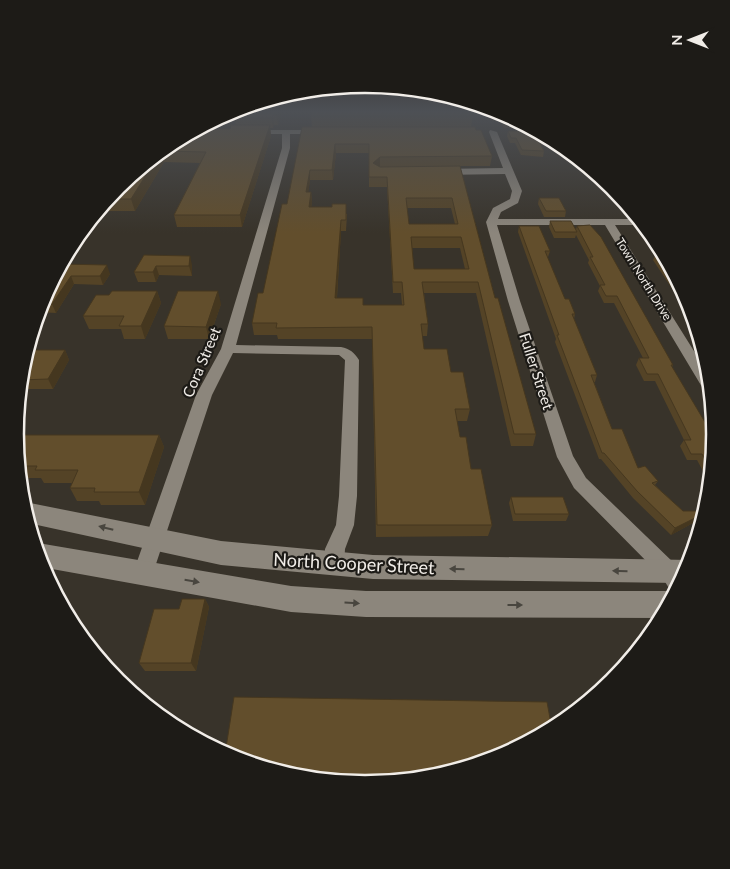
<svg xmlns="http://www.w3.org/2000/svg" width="730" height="869" viewBox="0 0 730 869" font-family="Lato,sans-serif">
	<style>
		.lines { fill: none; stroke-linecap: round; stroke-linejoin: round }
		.minor { fill: #8c867c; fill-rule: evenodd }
		.secondary { fill: #8c867c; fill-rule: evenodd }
		.wall { fill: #544326; fill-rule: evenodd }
		.shaded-wall { fill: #45371f }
		.building { fill: #624e2c; stroke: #45371f; fill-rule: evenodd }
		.oneway { fill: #49463f }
		.labels { text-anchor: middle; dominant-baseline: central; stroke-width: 4.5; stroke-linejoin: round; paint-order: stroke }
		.far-street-label { font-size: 12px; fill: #f1ede8; stroke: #1d1b17 }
		.street-label { font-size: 15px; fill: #f1ede8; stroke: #1d1b17 }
		.near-street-label { font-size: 18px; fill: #f1ede8; stroke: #1d1b17 }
		.rim { fill: none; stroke: #f1ede8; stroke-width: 2.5 }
	</style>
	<rect width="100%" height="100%" fill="#38332a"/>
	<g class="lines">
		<g class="minor">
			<path d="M246 130H322L326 132 322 134H290V148L236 345 341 347C350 349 354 352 359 360L357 496 354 525 345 549 344 564 341 570 334 573 327 570 324 564 325 549 336 525 339 496 345 360 339 355 233 353 212 395 153 573 150 579 143 582 136 579 133 573 196 395 221 349 282 148V134H246Z"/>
			<path d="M490 130 497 132 522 191 518 203 501 212 498 219H639L643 225H615L709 375 710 393 705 392 605 225H497L520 301 573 456 586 478 676 565 684 576 675 594 672 593 662 577 574 488 557 457 508 301 486 222 493 208 510 199 512 191 505 174 440 175 435 172 440 169 503 168 489 132Z"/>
		</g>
		<g class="secondary">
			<path d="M25 502 221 541 373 555 691 560 680 583 373 579 221 565 28 523 22 503Z"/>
			<path d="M38 543 291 586 366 591H669L675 594 662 618 366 617 291 612 41 567 34 544Z"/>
		</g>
	</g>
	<g class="wall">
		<path d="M238 111H282L278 125H274L273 128H270L271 136 242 227H177L174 215 200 163 164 162 135 211H105L103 205 118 187 171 143 204 126 205 129H230L236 125 234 118Z"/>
		<path d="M488 111H499L531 128H504L500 121H492Z"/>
		<path d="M311 116H473L471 127 476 130 492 156 490 166H460L495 298 536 434 533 446H511L476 293H424L428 324 427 336H422L424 349 451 372 470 409 467 421H457L460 437 492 525 488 536 376 537 372 339H278L277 335H254L252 323 263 293 287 204 312 127ZM336 153H369V187H387L393 293H401L402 305H363L337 298 341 231H346L347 214 311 207 312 202 311 192H308L310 180H333ZM407 208H451L455 224H409ZM412 248H460L465 269H414Z"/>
		<path d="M508 131 553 140 552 145H541L544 151 543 157 521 155 515 143H510L507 136Z"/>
		<path d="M539 198 566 211 565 217H544L538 204Z"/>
		<path d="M550 221 576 229 577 226 673 365 672 367 715 439 710 484 697 460H687L680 446 684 440 655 381H644L636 365 639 358H643L614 303H604L598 291 600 286 588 263 589 260 576 235 575 238H554L549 227Z"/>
		<path d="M519 226 550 251 548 257H547L565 299 575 314 574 319 597 375 595 382H594L612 429 638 468 658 481 655 485 683 511H706L699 533H697L693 523 671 535 633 498 601 459H599L555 342 556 339 518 232Z"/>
		<path d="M656 254 688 301 695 323 653 260Z"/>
		<path d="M144 255 192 265V276L159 275 156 282H138L134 272Z"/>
		<path d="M61 264 110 274 103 285 74 284 56 313 38 312 42 300Z"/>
		<path d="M157 291 161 303 145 339H124L121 329H89L83 316 109 295Z"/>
		<path d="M221 304 209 339H168L164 326Z"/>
		<path d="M65 350 69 360 53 389H19L22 366Z"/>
		<path d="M15 435H159L164 447 145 505H101L99 501H77L70 488 72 483H44L41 478H19Z"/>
		<path d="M511 497 569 514 566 521H513L509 503Z"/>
		<path d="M205 599 209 607 196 671H145L139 663 179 609Z"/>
	</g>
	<g class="shaded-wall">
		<path d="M278 111H282L278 125 276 115Z"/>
		<path d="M273 115 274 125 273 128 272 118Z"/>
		<path d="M270 125 271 136 242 227 240 215Z"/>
		<path d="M335 144 336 153 333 180 332 170Z"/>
		<path d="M161 151 164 162 135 211 131 199Z"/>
		<path d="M380 157V167L373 163Z"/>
		<path d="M310 170V180L307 202 306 192Z"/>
		<path d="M311 192 312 202 310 218 309 207Z"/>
		<path d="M341 220V231L336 310 335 298Z"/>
		<path d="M190 256 192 265V276L189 266Z"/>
		<path d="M107 265 110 274 103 285 100 276Z"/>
		<path d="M156 266 159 275 156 282 153 272Z"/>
		<path d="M71 276 74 284 56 313 52 304Z"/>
		<path d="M157 291 161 303 145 339 141 326Z"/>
		<path d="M218 291 221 304 209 339 206 327Z"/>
		<path d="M65 350 69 360 53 389 48 379Z"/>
		<path d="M159 435 164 447 145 505 139 492Z"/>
		<path d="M697 517 693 523 671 535 675 528Z"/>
		<path d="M205 599 209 607 196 671 191 663Z"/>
	</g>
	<g class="building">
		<path d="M238 111H278L276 115H273L272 118H234Z"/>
		<path d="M312 111H471L473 116H311Z"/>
		<path d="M491 111H499L507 116H493Z"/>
		<path d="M501 116H508L521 123H504Z"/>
		<path d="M231 125H270L240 215H174L206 152 161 151 131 199H107L118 187 171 143 202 126H204L203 129H230Z"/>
		<path d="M302 127H475L476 130H481L492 156 380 157 373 163 380 167 460 166 495 298H498L536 434H514L478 282H422L428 324H421L424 349H447L451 372H463L470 409H455L460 437H466L471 469H481L492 525H377L372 327 276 328 277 323H252L258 293H263L282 204H287ZM335 144H369V177H387L393 282H402L404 305H363V298H335L341 220H346V204H332V207H309L311 192H306L310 170H332ZM406 198H452L458 224H409ZM411 237H461L469 269H414Z"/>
		<path d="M508 131H535L552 140H538L544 151 522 150 516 138H511Z"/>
		<path d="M539 198H559L566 211H546Z"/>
		<path d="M550 221H571L577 232H555Z"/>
		<path d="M590 225 601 237 673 365H671L715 439 711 471 702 454H691L684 440H691L658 374H647L639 358H649L617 296H606L600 285H605L590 257H593L577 226Z"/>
		<path d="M519 226H539L550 251H545L565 299H569L575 314H572L597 375H591L612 429H622L638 468 645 466 658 481 652 483 683 511H706L701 525 697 517 675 528 637 491 604 453H602L557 335H559Z"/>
		<path d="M656 254H663L689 303Z"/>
		<path d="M144 255 190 256 189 266H156L153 272H134Z"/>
		<path d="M61 264 107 265 100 276H71L52 304H41L42 300Z"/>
		<path d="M112 291H157L141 326H119L124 316H83L96 295H109Z"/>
		<path d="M178 291H218L206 327 164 326Z"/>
		<path d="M27 350H65L48 379 20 380 22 366Z"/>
		<path d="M15 435H159L139 492H94L95 488H70L78 470H35L37 466H18Z"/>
		<path d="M511 497H563L569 514H515Z"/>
		<path d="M182 599H205L191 663H139L154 609H179Z"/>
		<path d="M234 697 547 702 552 729 499 758 433 778 365 784 296 778 231 758 225 754Z"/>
	</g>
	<defs><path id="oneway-solid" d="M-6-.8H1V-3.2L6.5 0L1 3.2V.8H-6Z" transform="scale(1.25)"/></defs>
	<g class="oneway">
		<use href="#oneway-solid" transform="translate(106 528) rotate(-166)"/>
		<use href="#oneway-solid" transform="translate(457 569) rotate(-179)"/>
		<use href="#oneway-solid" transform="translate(620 571) rotate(-179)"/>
		<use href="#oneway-solid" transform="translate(192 581) rotate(10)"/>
		<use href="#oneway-solid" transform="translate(352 603) rotate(4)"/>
		<use href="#oneway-solid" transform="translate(515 605)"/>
	</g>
	<linearGradient id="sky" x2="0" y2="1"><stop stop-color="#1f1c17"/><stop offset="0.48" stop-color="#4d5055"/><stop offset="1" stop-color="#4d5055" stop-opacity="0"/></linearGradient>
	<rect width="730" height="233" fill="url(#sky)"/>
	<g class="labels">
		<g class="far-street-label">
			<text transform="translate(644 279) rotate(58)">Town North Drive</text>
		</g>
		<g class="street-label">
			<text transform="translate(201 362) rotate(-67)">Cora Street</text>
			<text transform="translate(537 371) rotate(72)">Fuller Street</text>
		</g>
		<g class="near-street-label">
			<text transform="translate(354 563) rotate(3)">North Cooper Street</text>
		</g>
	</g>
	<path d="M0 0H730V869H0ZM24 434a341 341 0 1 1 682 0a341 341 0 1 1-682 0Z" fill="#1d1b17" fill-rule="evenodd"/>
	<path class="rim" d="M24 434a341 341 0 1 1 682 0a341 341 0 1 1-682 0Z"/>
	<g transform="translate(690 40) rotate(270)" stroke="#1d1b17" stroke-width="4" paint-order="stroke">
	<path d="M0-4L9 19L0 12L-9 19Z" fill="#f1ede8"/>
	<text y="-8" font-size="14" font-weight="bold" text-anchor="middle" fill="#f1ede8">N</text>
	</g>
</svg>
